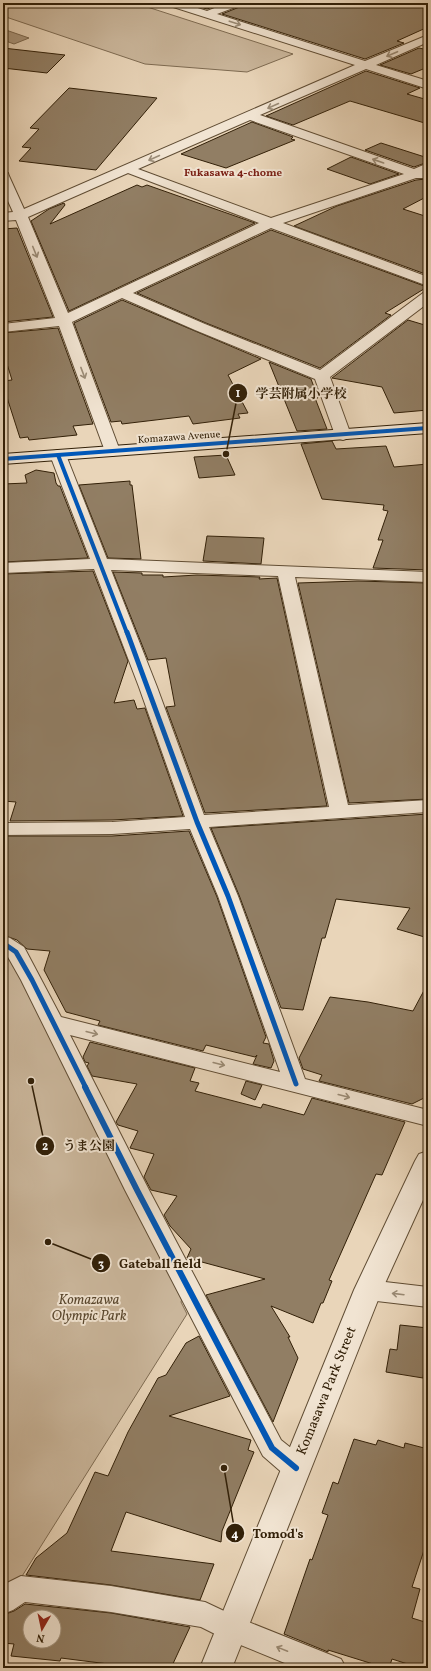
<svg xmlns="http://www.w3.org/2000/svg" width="431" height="1671" viewBox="0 0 431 1671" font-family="Vollkorn,'Noto Serif JP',serif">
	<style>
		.green { fill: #cab69b; stroke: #7e6b52 }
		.water { fill: #ab977d; stroke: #7b674e }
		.building { fill: #917e64; stroke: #322008; fill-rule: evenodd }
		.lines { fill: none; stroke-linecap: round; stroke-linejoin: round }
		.minor-casing { stroke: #604d34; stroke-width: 2 }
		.tertiary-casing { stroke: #604d34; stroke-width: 2 }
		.secondary-casing { stroke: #322008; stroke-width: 2 }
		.minor { fill: #f1e4d2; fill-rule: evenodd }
		.tertiary { fill: #f1e4d2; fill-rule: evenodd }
		.secondary { fill: #f1e4d2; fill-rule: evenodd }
		.cycleway-far2-casing { stroke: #f1e4d2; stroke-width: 6 }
		.cycleway-far1-casing { stroke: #f1e4d2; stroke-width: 8 }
		.cycleway-casing { stroke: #f1e4d2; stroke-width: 9 }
		.cycleway-far2 { stroke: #0057b8; stroke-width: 4 }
		.cycleway-far1 { stroke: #0057b8; stroke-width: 5 }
		.cycleway { stroke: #0057b8; stroke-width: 6 }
		.oneway { stroke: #9b8c77 }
		.labels { text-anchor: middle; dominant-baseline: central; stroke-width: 4; stroke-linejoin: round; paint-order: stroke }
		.far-street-label { font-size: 10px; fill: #322008; stroke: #f1e4d2 }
		.far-neighbourhood-label { font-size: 11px; font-weight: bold; fill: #7a1f14; stroke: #f1e4d2 }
		.near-park-label { font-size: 14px; font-style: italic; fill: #58462d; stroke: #f1e4d2 }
		.near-street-label { font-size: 14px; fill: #322008; stroke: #f1e4d2 }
		.leader { fill: none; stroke: #322008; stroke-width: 1.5 }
		.callout-dot { fill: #322008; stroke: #f1e4d2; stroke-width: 1.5 }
		.mark-label { font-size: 12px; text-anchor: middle; font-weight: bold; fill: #fff }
		.callout-label { font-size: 13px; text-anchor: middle; font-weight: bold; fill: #322008; stroke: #f1e4d2; stroke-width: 4; stroke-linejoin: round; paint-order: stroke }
	</style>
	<rect width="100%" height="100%" fill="#e9d5b9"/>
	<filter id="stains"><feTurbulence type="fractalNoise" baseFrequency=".005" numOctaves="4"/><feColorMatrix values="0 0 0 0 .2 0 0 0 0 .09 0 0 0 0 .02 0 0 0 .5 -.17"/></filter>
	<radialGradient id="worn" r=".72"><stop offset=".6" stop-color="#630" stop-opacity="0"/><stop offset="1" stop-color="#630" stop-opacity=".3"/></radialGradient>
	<g class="green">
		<path d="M6 3H135L293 54 247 72 145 64 3 16V4Z"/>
		<path d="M3 956 14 963 183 1295 181 1302 187 1314 19 1581 3 1593Z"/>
	</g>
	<path class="water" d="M3 29 29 38 14 44 3 40Z"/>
	<g class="building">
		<path d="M200 3H223L207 9 200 7Z"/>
		<path d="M243 3H408L428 9V27L397 41 404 43 365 59 222 14 242 6Z"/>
		<path d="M3 48 65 55 47 73 3 68Z"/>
		<path d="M419 48 428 50V67L411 74 380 65Z"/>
		<path d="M366 71 420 88 407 94 428 100V124L350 101 293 125 266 116Z"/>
		<path d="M69 88 157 98 96 170 19 161 31 148 22 147 39 129 30 128Z"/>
		<path d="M252 122 293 137 291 139 295 140 226 168 181 154Z"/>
		<path d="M381 143 428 158V162L414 167 365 150Z"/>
		<path d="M351 157 399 174 370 184 327 169Z"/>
		<path d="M427 174H428V196L403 209 428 217V275L294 226 337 206 416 180 426 179Z"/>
		<path d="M137 185 142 187 147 185 255 223 69 311 31 221 49 209 64 203 65 205 50 224Z"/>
		<path d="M17 228 53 317 3 322V229Z"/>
		<path d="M271 230 427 287 385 313 391 315 320 368 206 323 137 293Z"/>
		<path d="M122 300 261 359 228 375 248 413 238 414 240 418 193 424 189 416 122 424 121 421 111 422 74 323Z"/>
		<path d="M408 320 428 326V410L394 413 382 387 332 378Z"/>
		<path d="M58 328 93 424 73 426 77 435 29 440 28 437 20 438 3 385V381L12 380 3 351V333Z"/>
		<path d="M269 362 311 379 318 398H315L327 429 297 431Z"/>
		<path d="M332 441 336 449 386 446 394 467 428 464V570L373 568 383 540H378L388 511 383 510 384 505 322 499 301 444Z"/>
		<path d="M226 455 235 475 199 478 194 457Z"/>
		<path d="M36 470 54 473 56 483 58 486H60L88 558 3 562V484L27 483 25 475Z"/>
		<path d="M130 481V485H132L141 559 108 558 79 485Z"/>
		<path d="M207 536 264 538 261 564 203 561Z"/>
		<path d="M93 571 128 661 114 703 134 700 137 709 145 708 183 816 112 820 10 821 16 802 3 801V574Z"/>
		<path d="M113 572 142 573V575H163V577L197 575 260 577 259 579 277 578 327 806 205 813 166 707 175 706 166 658 148 660Z"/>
		<path d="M358 581 428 583V799L349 803 298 583Z"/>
		<path d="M428 814V938L397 929 410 908 336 899 325 938H322L303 1010 281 1008 239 895 211 828Z"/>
		<path d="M189 831 217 897 266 1037 263 1043 269 1044 274 1061 271 1068 253 1064 257 1055 255 1057 206 1045 203 1051 98 1025 100 1021 66 1012 44 970 50 951 27 949 17 940 3 935V843L5 836H112Z"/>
		<path d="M428 983V1096L412 1104 319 1081 322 1075 303 1069 299 1058 330 997 368 1002 413 1011Z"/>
		<path d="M90 1042 195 1068 190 1081 199 1083 195 1091 261 1108 263 1104 304 1115 312 1098 405 1122 382 1175 376 1174 329 1280 332 1281 323 1303H321L313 1323 271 1306 290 1337H288L298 1358 273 1422 206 1295 265 1279 187 1258 191 1249 170 1226 164 1215 177 1196 151 1190 144 1177 154 1154 130 1148 138 1131 118 1125 116 1122 137 1084 92 1076 87 1066 89 1063 85 1062 83 1057Z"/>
		<path d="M246 1081 262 1085 255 1100 241 1094Z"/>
		<path d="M400 1325 428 1328V1351H426L423 1378 386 1372 390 1349 397 1350Z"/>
		<path d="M199 1336 230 1396 169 1416 251 1440 248 1450 254 1452 222 1531 221 1542 126 1512 111 1551 214 1564 200 1600 111 1585 26 1575 36 1558 67 1533 95 1472 108 1476 128 1432 158 1378 166 1375 186 1343Z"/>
		<path d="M354 1439 376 1445 378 1440 404 1448 405 1443 428 1449V1538L412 1587 420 1589 412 1618 428 1623V1668H420L392 1659 389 1668H386L328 1650V1652L284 1634 310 1559 312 1560 328 1515 322 1513 333 1482 338 1484Z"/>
		<path d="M25 1604 111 1613 190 1627 171 1668H140L61 1658 60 1661 11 1656 14 1644 3 1643V1615L14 1611ZM30 1617H54V1641H30Z"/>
	</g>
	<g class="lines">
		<g class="minor-casing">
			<g id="minor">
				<path d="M166 3H182L207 11 227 3H242L241 5 217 14 365 61 428 35V42L376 65 428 81V89L366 69 260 115 414 169 428 163V172L425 173 426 175 425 178H416L283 223 428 277V286L271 228 133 293 205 324 320 370 423 293 428 292V303L330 377 351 435 349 438 343 440 337 438 335 435 315 379 195 330 122 298 72 322 120 451 118 454 112 456 106 454 59 326 3 332V324L55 318 16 220 3 221V213L13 212 3 190V172L8 173 9 176 24 209 355 65 167 5ZM250 120 404 174 271 218 138 169ZM128 173 259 223 68 313 28 217Z"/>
				<path d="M422 3H428V6L423 5Z"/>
				<path d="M58 450 64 452 66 455 107 559 428 572V582L295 577 348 805 428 800V812L209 827 238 896 305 1079 428 1110V1126L70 1035 149 1190 281 1440 306 1460 309 1468 306 1476 296 1479 286 1476 263 1456 125 1190 21 980 8 957 3 953V936L10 938 24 947 61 1017 280 1072 218 896 190 829 112 834 3 835V823L112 822 185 817 139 687 94 569 3 573V563L90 559 50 455 52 452ZM111 570 278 576 329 807 204 815 157 687Z"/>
				<path d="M368 1280 428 1287V1307L368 1300 359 1297 356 1290 359 1283Z"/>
				<path d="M21 1576 111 1586 205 1602 241 1619 341 1659 346 1668H297L221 1637 201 1627 111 1612 25 1602 13 1610 3 1614V1585Z"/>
			</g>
		</g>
		<g class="tertiary-casing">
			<path id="tertiary" d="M428 1151V1189L382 1290 232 1668H200L354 1290 415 1161 419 1154Z"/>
		</g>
		<g class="secondary-casing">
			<path id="secondary" d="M428 423V433L3 464V454Z"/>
		</g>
		<use href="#minor" class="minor"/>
		<use href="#tertiary" class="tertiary"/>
		<use href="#secondary" class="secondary"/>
		<g class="cycleway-far2-casing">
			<g id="cycleway-far2">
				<path d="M58 455 127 633"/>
				<path d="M3 459 428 428"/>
			</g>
		</g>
		<g class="cycleway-far1-casing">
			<g id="cycleway-far1">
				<path d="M127 632 197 822 228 896 296 1084"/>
				<path d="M3 943 16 952 32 980 86 1088"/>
			</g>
		</g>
		<g class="cycleway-casing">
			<path id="cycleway" d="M85 1087 137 1190 272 1448 296 1468"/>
		</g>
		<use href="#cycleway-far2" class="cycleway-far2"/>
		<use href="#cycleway-far1" class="cycleway-far1"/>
		<use href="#cycleway" class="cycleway"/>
	</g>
	<defs><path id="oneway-shaft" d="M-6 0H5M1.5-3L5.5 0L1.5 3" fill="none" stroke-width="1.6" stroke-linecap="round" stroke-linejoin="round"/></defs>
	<g class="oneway">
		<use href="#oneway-shaft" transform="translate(235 23) rotate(18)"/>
		<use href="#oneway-shaft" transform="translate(392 54) rotate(157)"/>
		<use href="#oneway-shaft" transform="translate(273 106) rotate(156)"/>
		<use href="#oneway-shaft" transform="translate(154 158) rotate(156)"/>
		<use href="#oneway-shaft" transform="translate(378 161) rotate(-161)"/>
		<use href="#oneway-shaft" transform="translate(35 252) rotate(68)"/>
		<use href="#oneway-shaft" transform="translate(83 373) rotate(69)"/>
		<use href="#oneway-shaft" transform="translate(92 1033) rotate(14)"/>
		<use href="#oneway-shaft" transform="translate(219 1064) rotate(14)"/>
		<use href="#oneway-shaft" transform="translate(344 1096) rotate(15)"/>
		<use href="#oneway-shaft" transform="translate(398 1294) rotate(-173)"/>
		<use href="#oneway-shaft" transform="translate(282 1649) rotate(-158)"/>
	</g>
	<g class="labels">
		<g class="far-street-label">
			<text transform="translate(179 437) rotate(-4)">Komazawa Avenue</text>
		</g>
		<g class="far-neighbourhood-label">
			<text x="233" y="173">Fukasawa 4-chome</text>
		</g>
		<g class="near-park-label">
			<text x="89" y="1300">Komazawa<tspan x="89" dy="16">Olympic Park</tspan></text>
		</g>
		<g class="near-street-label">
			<text transform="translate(327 1391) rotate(-68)">Komasawa Park Street</text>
		</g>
	</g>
	<path class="leader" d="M226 454L238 393M31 1081L45 1146M48 1242L101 1263M224 1468L235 1533"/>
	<g class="callout-dot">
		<circle cx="226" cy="454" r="4"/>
		<circle cx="31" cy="1081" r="4"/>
		<circle cx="48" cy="1242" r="4"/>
		<circle cx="224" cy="1468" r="4"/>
		<circle cx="238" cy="393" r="10"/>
		<circle cx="45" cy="1146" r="10"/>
		<circle cx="101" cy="1263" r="10"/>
		<circle cx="235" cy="1533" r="10"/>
	</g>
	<g class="mark-label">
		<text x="238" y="397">1</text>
		<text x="45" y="1150">2</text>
		<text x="101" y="1268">3</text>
		<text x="235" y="1538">4</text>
	</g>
	<g class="callout-label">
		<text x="301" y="398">学芸附属小学校</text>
		<text x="89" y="1150">うま公園</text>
		<text x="160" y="1268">Gateball field</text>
		<text x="278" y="1538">Tomod's</text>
	</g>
	<rect width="431" height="1671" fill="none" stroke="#e9d5b9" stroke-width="16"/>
	<rect x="4" y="4" width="423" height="1663" fill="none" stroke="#322008" stroke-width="2"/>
	<rect x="8" y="8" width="415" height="1655" fill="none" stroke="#322008"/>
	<g transform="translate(42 1629) rotate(189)"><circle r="19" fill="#f1e4d2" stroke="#a59681"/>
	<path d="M0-3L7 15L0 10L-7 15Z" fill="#8f2418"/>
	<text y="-6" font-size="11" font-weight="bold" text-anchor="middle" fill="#322008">N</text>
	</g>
	<rect width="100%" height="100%" filter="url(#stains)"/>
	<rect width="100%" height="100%" fill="url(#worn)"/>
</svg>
